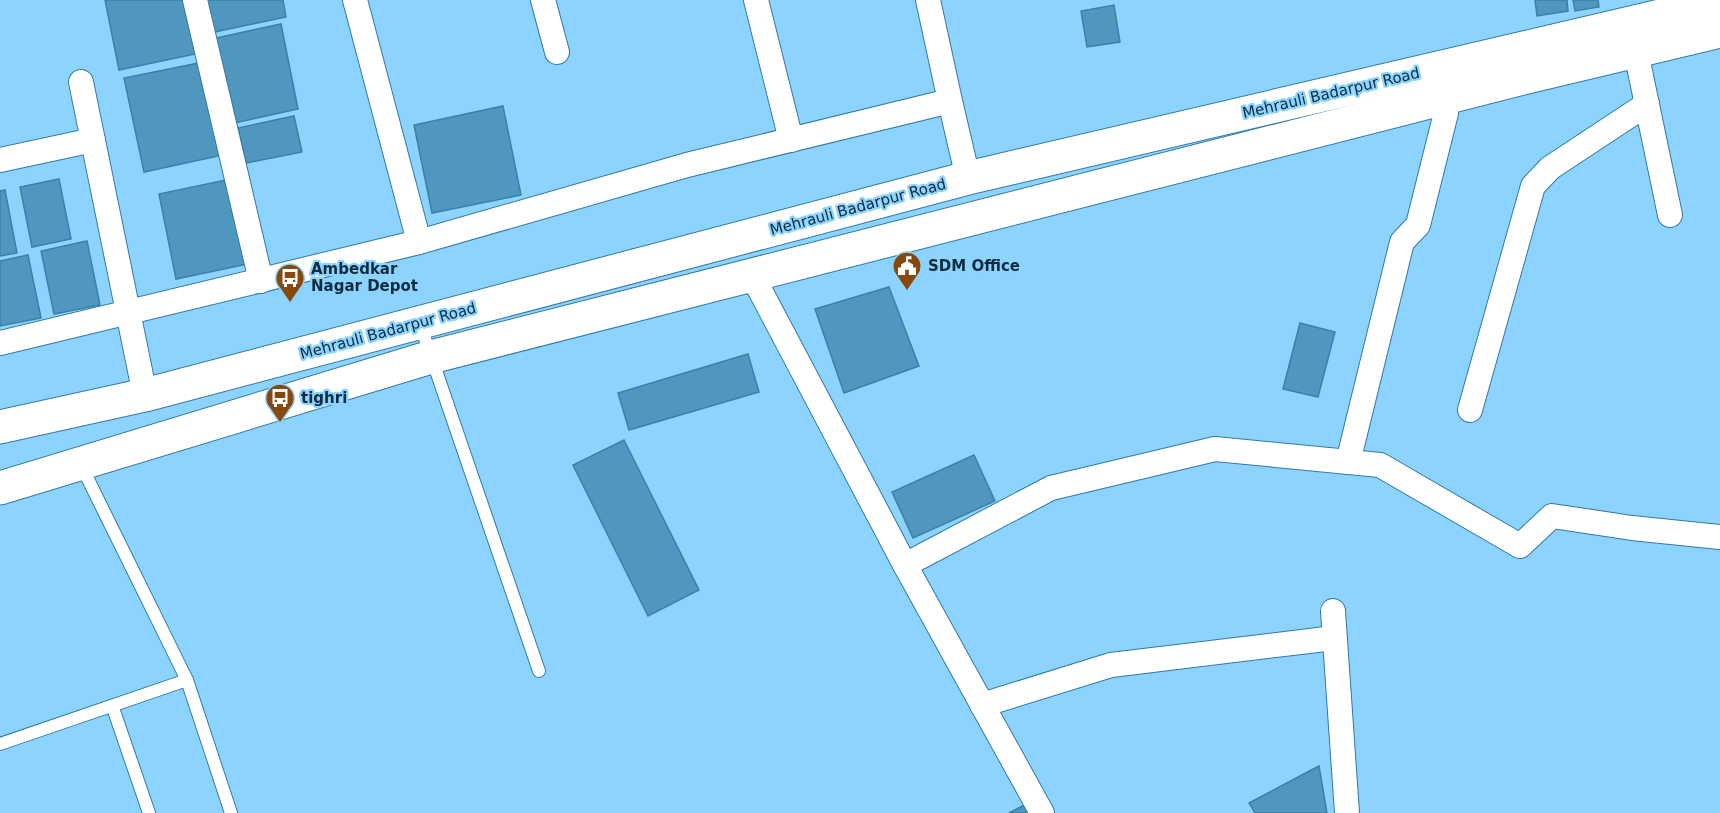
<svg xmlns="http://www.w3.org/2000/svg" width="1720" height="813" viewBox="0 0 1720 813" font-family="'DejaVu Sans',sans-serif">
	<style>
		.building { fill: #5097c0; stroke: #3a81a9; stroke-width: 1.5 }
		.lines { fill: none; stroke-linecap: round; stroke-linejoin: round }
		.service-casing { stroke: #327aa1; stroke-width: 14 }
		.minor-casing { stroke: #327aa1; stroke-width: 26 }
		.primary-casing { stroke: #327aa1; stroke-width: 35 }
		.service { stroke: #fff; stroke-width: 12 }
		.minor { stroke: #fff; stroke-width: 24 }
		.primary { stroke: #fff; stroke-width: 33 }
		.labels { text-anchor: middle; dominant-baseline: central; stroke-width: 4.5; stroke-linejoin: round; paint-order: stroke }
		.street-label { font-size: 15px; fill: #0e2c3d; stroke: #8cd4ff }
		.poi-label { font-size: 15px; font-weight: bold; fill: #0e2c3d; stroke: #8cd4ff; text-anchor: start }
	</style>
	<rect width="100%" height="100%" fill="#8cd4ff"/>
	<g class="building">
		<path d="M105 0H189L200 53 119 70Z"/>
		<path d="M198 0H283L286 17 205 34Z"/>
		<path d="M1535 0H1567L1568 11 1537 16Z"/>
		<path d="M1573 0H1598L1599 7 1575 11Z"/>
		<path d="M1114 5 1120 42 1087 47 1081 11Z"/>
		<path d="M281 24 298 109 234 123 216 38Z"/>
		<path d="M204 62 223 155 144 172 124 78Z"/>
		<path d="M503 106 521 195 432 213 414 125Z"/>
		<path d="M294 116 302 152 246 163 238 128Z"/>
		<path d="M59 179 71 239 32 247 20 187Z"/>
		<path d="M231 179 248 264 176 279 159 194Z"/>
		<path d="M5 190 17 253 0 256V191Z"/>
		<path d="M87 241 100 305 54 314 41 251Z"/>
		<path d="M28 255 41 318 0 326V261Z"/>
		<path d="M889 287 919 366 844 393 815 309Z"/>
		<path d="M1300 323 1335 332 1318 397 1283 389Z"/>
		<path d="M748 354 759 392 629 430 618 393Z"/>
		<path d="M624 440 699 590 648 616 573 465Z"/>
		<path d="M974 455 995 501 913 538 892 492Z"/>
		<path d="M1319 766 1327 813H1255L1249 803Z"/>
		<path d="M1030 802 1036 813H1009Z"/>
	</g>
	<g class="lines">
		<g class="service-casing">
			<g id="service">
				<path d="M420 324 539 671"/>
				<path d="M81 465 187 680"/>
				<path d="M113 708 149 813"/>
				<path d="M0 744 187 680 231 813"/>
			</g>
		</g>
		<g class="minor-casing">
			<g id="minor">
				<path d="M195 0 261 281"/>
				<path d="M355 0 419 242"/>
				<path d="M543 0 557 52"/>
				<path d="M756 0 791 140"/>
				<path d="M928 0 950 101"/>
				<path d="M1636 52 1670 215"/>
				<path d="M81 82 145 395"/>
				<path d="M0 160 93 140"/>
				<path d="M752 275 905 565 1042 813"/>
				<path d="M0 343 419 242 687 165 950 101 968 178"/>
				<path d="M1470 410 1533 186 1550 168 1647 104"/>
				<path d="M1348 462 1402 242 1418 225 1446 113 1447 98"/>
				<path d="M905 565 1051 488 1215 449 1380 465 1520 546 1552 516 1632 528 1720 537"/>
				<path d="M1333 611 1347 813"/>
				<path d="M982 705 1111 665 1334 638"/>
			</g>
		</g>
		<g class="primary-casing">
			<g id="primary">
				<path d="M0 427 145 395 968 178 1720 2"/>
				<path d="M0 488 431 357 1527 77 1720 31"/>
			</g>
		</g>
		<use href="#service" class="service"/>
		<use href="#minor" class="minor"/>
		<use href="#primary" class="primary"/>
	</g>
	<defs>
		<g id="civic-pin" transform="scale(1.5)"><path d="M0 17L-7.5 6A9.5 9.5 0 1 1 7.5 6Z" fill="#87480d" stroke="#8cd4ff"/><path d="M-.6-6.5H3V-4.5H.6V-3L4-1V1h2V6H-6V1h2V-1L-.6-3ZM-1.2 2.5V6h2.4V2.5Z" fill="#fff"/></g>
		<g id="bus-pin" transform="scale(1.5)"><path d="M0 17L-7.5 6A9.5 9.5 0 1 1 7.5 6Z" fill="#87480d" stroke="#8cd4ff"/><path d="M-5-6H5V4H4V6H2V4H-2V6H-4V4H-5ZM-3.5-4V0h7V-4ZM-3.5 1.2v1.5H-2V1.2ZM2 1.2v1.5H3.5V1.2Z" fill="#fff"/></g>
	</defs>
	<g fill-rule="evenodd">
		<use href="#civic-pin" x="907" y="266"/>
		<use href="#bus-pin" x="290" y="278"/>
		<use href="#bus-pin" x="280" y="398"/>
	</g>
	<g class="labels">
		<g class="street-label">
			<text transform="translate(1331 93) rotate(-13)">Mehrauli Badarpur Road</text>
			<text transform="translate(858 207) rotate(-15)">Mehrauli Badarpur Road</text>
			<text transform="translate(388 331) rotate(-15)">Mehrauli Badarpur Road</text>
		</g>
		<g class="poi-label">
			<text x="928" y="266">SDM Office</text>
			<text x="311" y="269">Ambedkar<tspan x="311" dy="17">Nagar Depot</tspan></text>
			<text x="301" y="398">tighri</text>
		</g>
	</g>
</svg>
